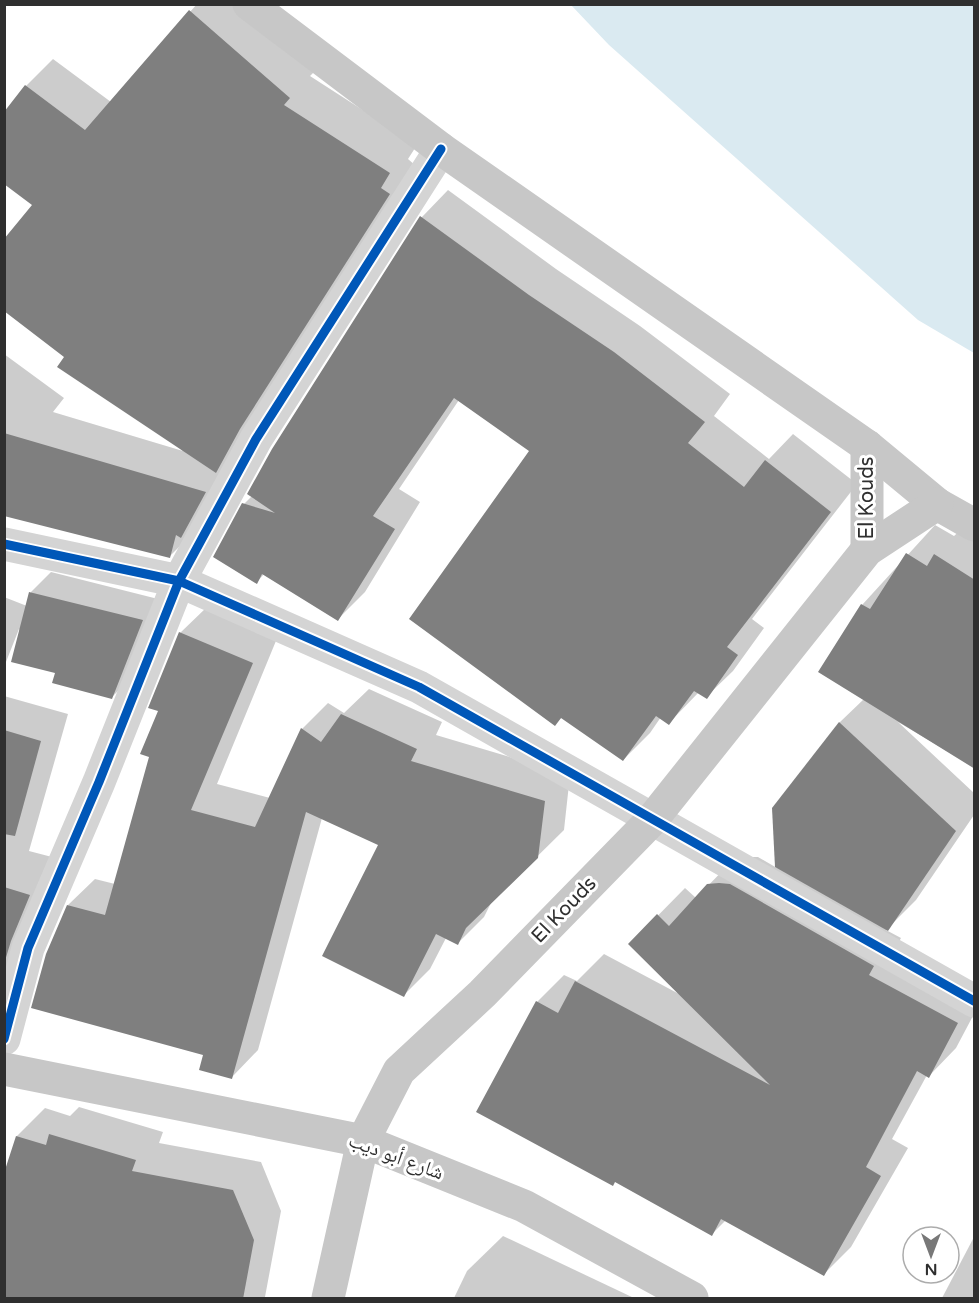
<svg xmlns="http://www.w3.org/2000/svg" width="979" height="1303" viewBox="0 0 979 1303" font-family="'Varela Round','Noto Naskh Arabic',sans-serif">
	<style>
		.water { fill: #daeaf1 }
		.shadow { fill: #0003 }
		.building { fill: #7f7f7f }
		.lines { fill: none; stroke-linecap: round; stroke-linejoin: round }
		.minor { stroke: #d4d4d4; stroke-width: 33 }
		.major { stroke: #c7c7c7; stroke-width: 33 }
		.cycleway-casing { stroke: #fff; stroke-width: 13 }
		.cycleway { stroke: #0057b8; stroke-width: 9 }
		.labels { text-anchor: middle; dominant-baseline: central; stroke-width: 6; stroke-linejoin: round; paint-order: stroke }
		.street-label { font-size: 20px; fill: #2f2f2f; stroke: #fff }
	</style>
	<rect width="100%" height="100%" fill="#fff"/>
	<path class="water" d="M571 5H974V353L918 320 609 45Z"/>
	<g class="shadow">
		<path d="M197 4H241L317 69 310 76 417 145 408 159 416 166 197 529 170 556 4 514V354L64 398 53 412 183 451 7 310 4 313V242L35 204 26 86 53 59 111 102Z"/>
		<path d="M448 190 556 269 640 326 730 394 714 416 769 459 793 434 857 484 752 619 764 628 733 671 706 697 699 692 669 723 661 717 650 733 623 760 562 717 555 724 531 451 459 400 399 489 420 502 365 592 338 619 264 574 257 582 244 504 252 496 422 217Z"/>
		<path d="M935 525 954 536 964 527 974 533V767L898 722 974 793V815L916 900 886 930 901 938 896 947 974 1014 956 1048 929 1076 927 1075 892 1139 908 1148 851 1247 824 1274 726 1220 712 1234 537 1002 564 975 577 981 604 954 681 995 630 944 685 888 696 898 736 857H758L777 868 773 808 840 722 864 699 862 605Z"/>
		<path d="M51 572 162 600 132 677 112 697 56 672 19 629 4 667V597L27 606 31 592Z"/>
		<path d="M207 607 278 636 217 784 270 798 302 729 328 703 344 713 369 689 442 722 436 735 570 775 564 830 492 901 484 917 458 943 446 938 430 969 404 995 380 844 322 818 258 1050 232 1077 205 1054 68 905 95 879 115 884 151 756 180 633Z"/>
		<path d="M4 696 68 714 29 851 52 857 4 990Z"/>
		<path d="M79 1107 163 1132 159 1143 261 1162 281 1211 265 1297 272 1298H4L17 1136 45 1108 70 1116Z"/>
		<path d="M503 1236 634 1298H454L467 1271Z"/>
		<path d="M974 1237V1298H942Z"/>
	</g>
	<g class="building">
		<path d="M189 10 290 98 284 105 390 173 381 188 390 194 240 429 216 473 57 367 64 357 4 311V239L32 205 4 184V112L25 85 85 130Z"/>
		<path d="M420 216 529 295 614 352 705 422 688 443 744 487 765 460 831 512 727 647 738 655 707 699 694 691 669 725 656 716 623 761 561 718 555 726 409 619 529 451 454 398 373 516 395 529 338 621 262 574 257 584 213 557 242 503 275 513 247 494 272 449Z"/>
		<path d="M4 433 206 492 181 538 176 535 170 558 4 516Z"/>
		<path d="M906 553 927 566 934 554 975 580V769L818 672 861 604 870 609Z"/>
		<path d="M29 592 143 620 112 699 52 683 55 673 11 662Z"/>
		<path d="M179 632 253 663 191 810 255 827 301 728 321 742 341 714 417 749 411 761 545 801 538 858 466 928 458 945 436 934 404 997 322 956 378 845 306 812 232 1079 199 1070 203 1055 31 1008 46 954 67 905 105 915 149 757 140 754 158 711 148 708Z"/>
		<path d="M839 722 956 831 888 931 775 867 772 808Z"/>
		<path d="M4 730 41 741 15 836 4 834Z"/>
		<path d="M719 883 730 884 874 966 869 975 958 1023 929 1078 917 1071 866 1167 881 1176 824 1276 721 1219 712 1236 615 1182 613 1186 476 1112 536 1001 558 1013 575 981 770 1085 628 944 657 914 669 926 707 884Z"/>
		<path d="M4 887 30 895 11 941 4 964Z"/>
		<path d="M49 1134 136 1160 132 1171 233 1190 254 1240 243 1299H4V1173L16 1136 46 1145Z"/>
	</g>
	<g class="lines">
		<g class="minor">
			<path d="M4 544 179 581 419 687 974 1001"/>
			<path d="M4 1039 28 948 99 782 179 581 256 439 441 149"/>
		</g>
		<g class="major">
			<path d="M249 4 441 149 867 446 937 504 974 525"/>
			<path d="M867 446V550"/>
			<path d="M4 1069 363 1141 524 1206 692 1298"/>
			<path d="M328 1298 363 1141 399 1071 482 994 651 821 867 550 937 504"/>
		</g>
		<g class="cycleway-casing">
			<g id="cycleway">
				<path d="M4 544 179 581 419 687 974 1001"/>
				<path d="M4 1039 28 948 99 782 179 581 256 439 441 149"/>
			</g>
		</g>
		<use href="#cycleway" class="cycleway"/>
	</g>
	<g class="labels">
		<g class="street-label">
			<text transform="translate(867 498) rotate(-90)">El Kouds</text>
			<text transform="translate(564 910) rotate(-46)">El Kouds</text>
			<text transform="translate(396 1157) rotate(20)">شارع أبو ديب</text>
		</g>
	</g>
	<rect width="979" height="1303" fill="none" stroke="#2f2f2f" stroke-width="12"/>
	<g transform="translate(931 1255) rotate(180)"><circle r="28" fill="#ffffff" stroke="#acacac" stroke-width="1.5"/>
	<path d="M0-4.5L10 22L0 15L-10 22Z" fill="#787878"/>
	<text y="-9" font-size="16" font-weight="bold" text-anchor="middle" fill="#2f2f2f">N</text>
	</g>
</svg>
